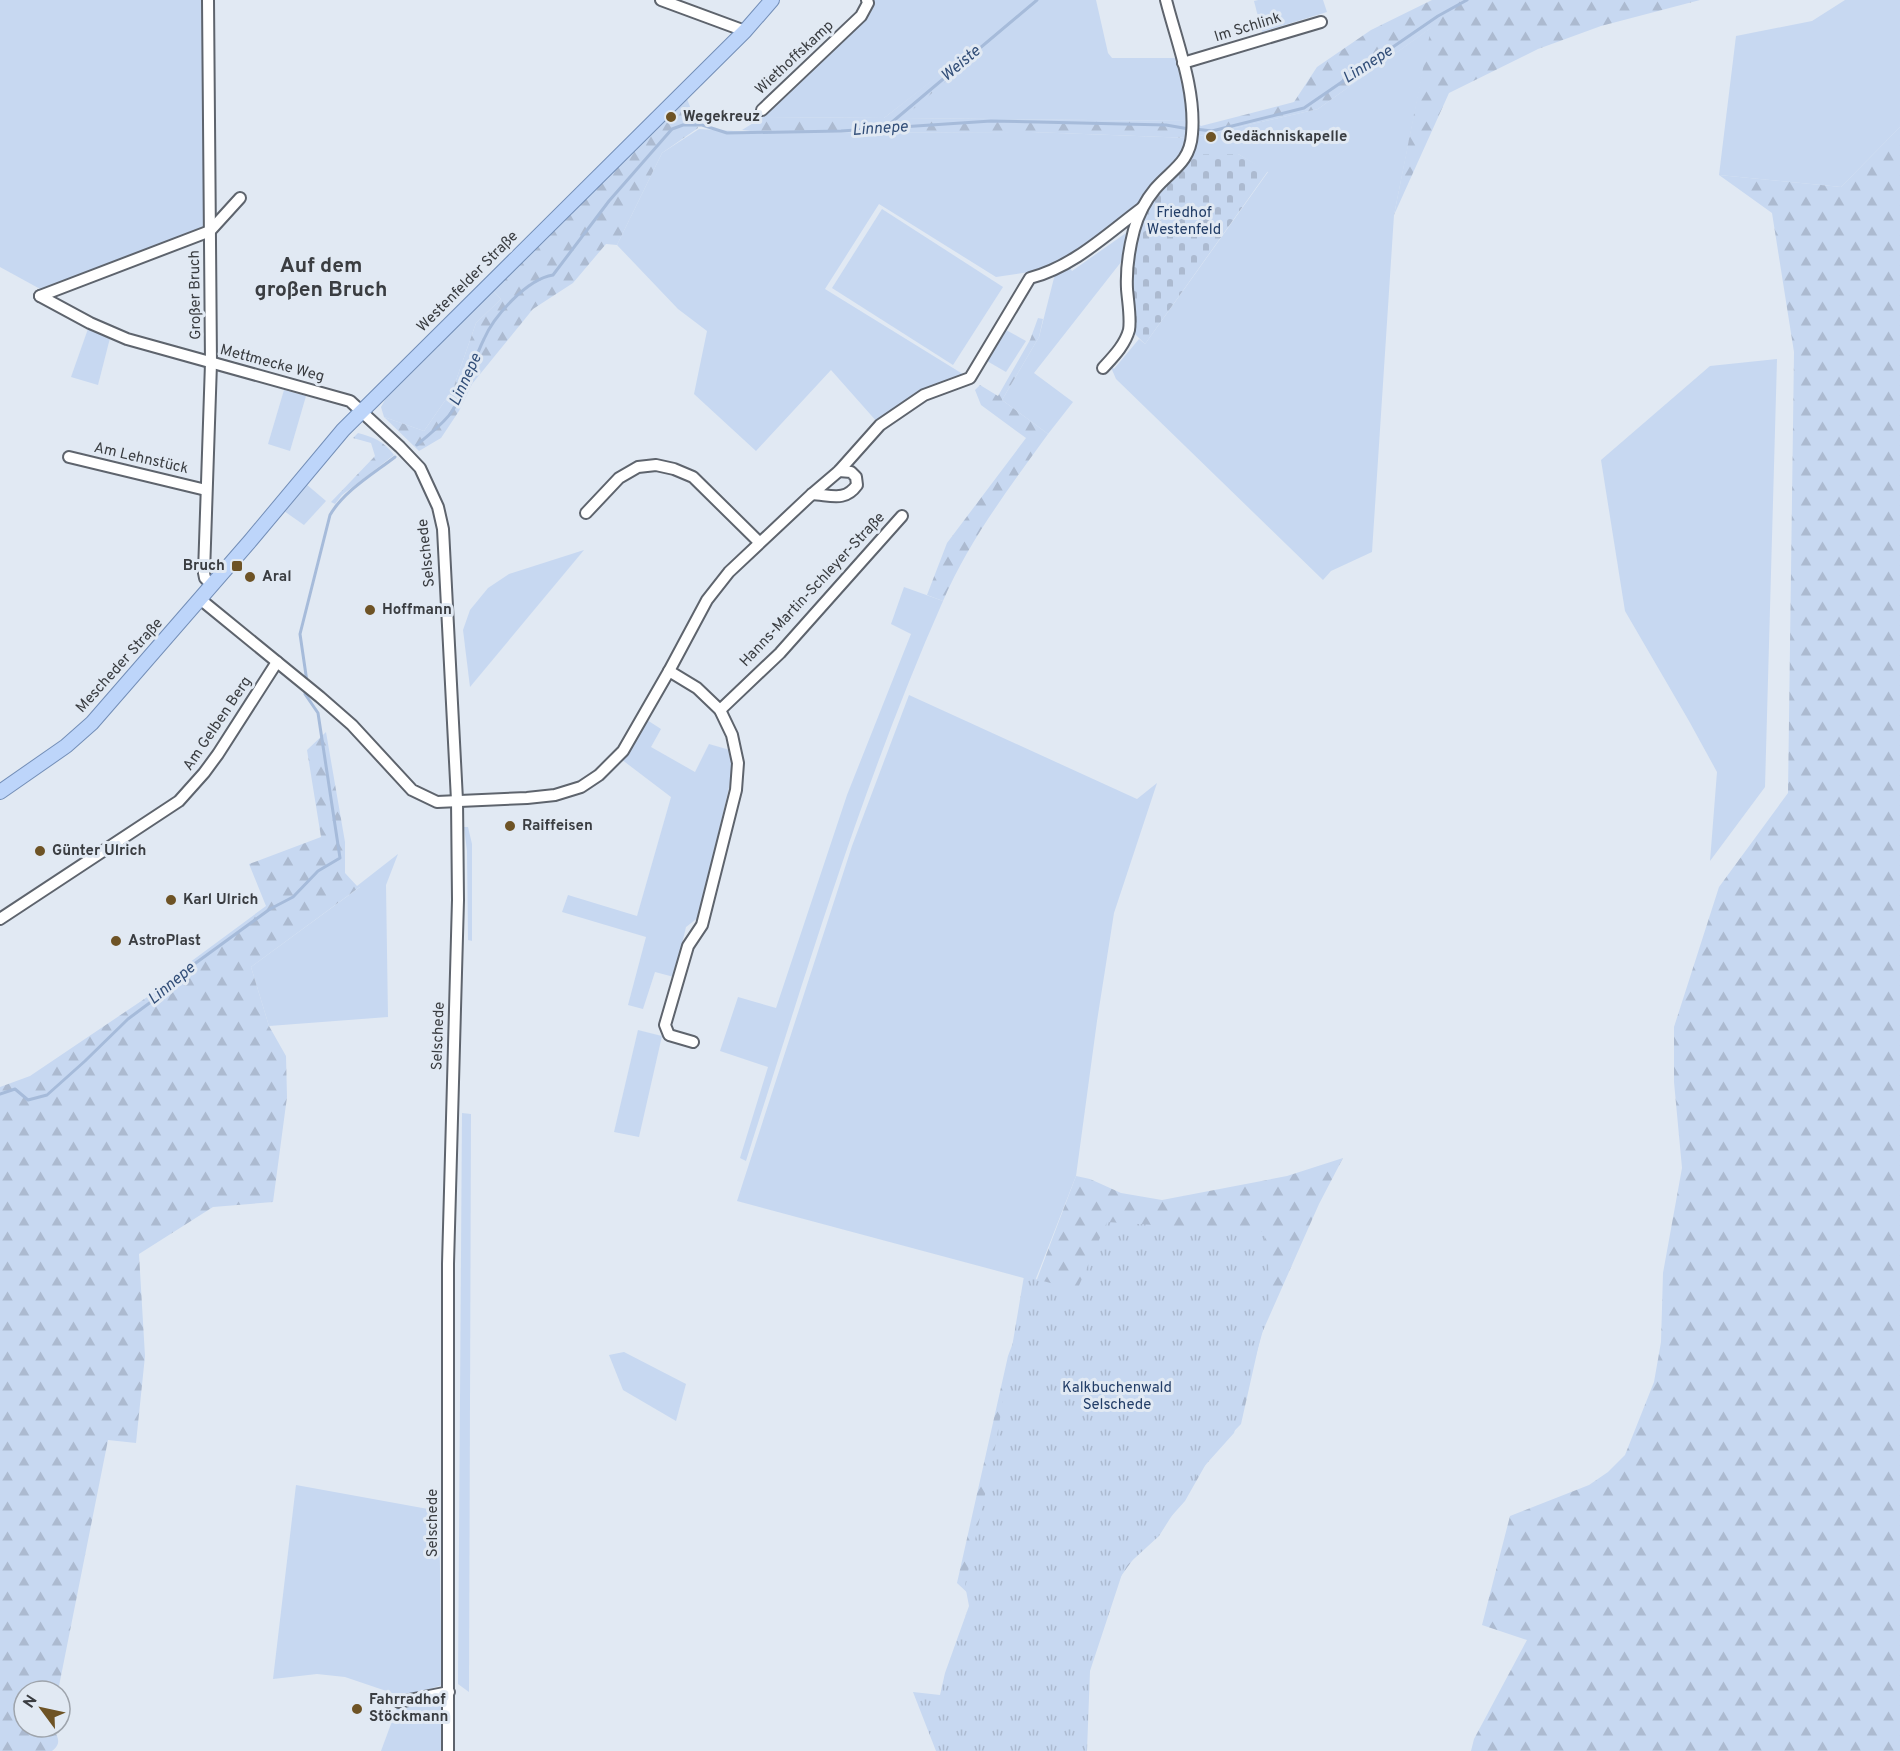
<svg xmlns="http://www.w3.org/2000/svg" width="1900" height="1751" viewBox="0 0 1900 1751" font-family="Overpass,sans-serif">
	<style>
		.grass { fill: #c7d8f1 }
		.forest { fill: url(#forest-firs) }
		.cemetery { fill: url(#cemetery-stones) }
		.park { fill: url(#park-tufts) }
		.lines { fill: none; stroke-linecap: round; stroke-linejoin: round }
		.stream { stroke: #a6bbda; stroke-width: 3 }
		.minor-casing { stroke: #5e646d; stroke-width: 14 }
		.major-casing { stroke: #738eb7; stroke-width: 16 }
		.minor { stroke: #fff; stroke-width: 10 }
		.major { stroke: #bdd5fa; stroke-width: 14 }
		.poi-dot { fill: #6e5325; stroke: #e1e9f3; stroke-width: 2 }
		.labels { text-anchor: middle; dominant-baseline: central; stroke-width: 6; stroke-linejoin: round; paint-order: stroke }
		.street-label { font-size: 15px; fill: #3a3d41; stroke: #e1e9f3 }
		.poi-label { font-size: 15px; font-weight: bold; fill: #3a3d41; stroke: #e1e9f3; text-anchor: start }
		.park-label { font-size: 15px; fill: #223d67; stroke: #e1e9f3 }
		.water-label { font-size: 16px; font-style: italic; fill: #324e78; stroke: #e1e9f3 }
		.district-label { font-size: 21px; font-weight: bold; fill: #3a3d41; stroke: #e1e9f3 }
	</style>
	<defs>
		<pattern id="forest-firs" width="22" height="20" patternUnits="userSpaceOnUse" patternTransform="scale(1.5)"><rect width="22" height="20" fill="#c7d8f1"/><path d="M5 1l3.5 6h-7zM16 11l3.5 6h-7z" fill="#acbad0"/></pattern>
		<pattern id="cemetery-stones" width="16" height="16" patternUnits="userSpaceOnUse" patternTransform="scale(1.5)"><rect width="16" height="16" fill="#c7d8f1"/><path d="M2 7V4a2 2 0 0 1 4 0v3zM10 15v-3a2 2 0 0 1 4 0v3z" fill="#acbad0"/></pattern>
		<pattern id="park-tufts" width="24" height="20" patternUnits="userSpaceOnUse" patternTransform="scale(1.5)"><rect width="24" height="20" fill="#c7d8f1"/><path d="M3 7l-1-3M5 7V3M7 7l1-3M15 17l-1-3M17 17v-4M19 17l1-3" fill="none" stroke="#acbad0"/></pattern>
	</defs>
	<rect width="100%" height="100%" fill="#e1e9f3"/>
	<g class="grass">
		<path d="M0 0H204L206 224 204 229 42 290 0 267Z"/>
		<path d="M873 0H1096L1108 53 1112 58H1177L1191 121 902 118 980 52 976 47 884 118 763 117 868 15Z"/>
		<path d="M1258 0H1323L1327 12 1262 32 1254 1Z"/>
		<path d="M1845 0H1900V127L1841 187 1719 175 1736 36 1812 21Z"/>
		<path d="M1432 27 1394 215 1372 552 1331 571 1323 580 1116 379 1110 365 1114 369 1139 339 1145 344 1268 172 1238 154H1190L1195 137 1318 109Z"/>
		<path d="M699 129 768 133 1031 132 1190 138 1186 151 1143 202 1088 243 1050 269 996 277 879 204 825 289 966 376 878 423 831 370 756 451 694 394 707 331 678 309 617 245 662 153Z"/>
		<path d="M882 209 1003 287 953 365 832 288Z"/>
		<path d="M1126 233 1125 257 1034 373 1073 402 1048 434 1002 400 1039 337 1055 274 1068 265 1072 271Z"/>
		<path d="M493 291 501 299 476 323 453 389 424 431 384 417 381 407 391 389Z"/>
		<path d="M89 326 110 338 98 385 71 377Z"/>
		<path d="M1006 330 1026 341 1006 372 987 361Z"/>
		<path d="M1777 359 1765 787 1710 861 1717 772 1689 721 1625 611 1601 460 1710 366Z"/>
		<path d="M284 390 306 396 290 451 268 444Z"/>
		<path d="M306 484 326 501 304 525 284 511Z"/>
		<path d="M584 550 470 687 463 630 470 610 488 588 509 574Z"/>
		<path d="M904 587 943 601C863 782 806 973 746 1161L740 1158 768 1067 720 1051 738 997 776 1008 847 795 911 634 891 624Z"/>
		<path d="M909 695 1137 799 1157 783 1114 913 1097 1021 1076 1176 1035 1281 737 1201 852 846Z"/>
		<path d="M647 720 661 729 651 747 695 772 709 744 730 750 734 766 699 917 686 927 674 977 655 972 643 1009 628 1005 646 937 562 912 568 895 637 916 671 797 621 759Z"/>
		<path d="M464 827H468L472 844V941L468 940 467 851Z"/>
		<path d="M398 854 386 885 388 1017 269 1026 251 967 360 887 357 886Z"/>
		<path d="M638 1030 662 1036 639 1137 614 1132Z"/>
		<path d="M462 1113 471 1114 469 1692 458 1684Z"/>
		<path d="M624 1352 686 1384 676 1421 623 1390 609 1355Z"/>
		<path d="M296 1485 439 1511 442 1685 404 1697 345 1677 317 1674 273 1679Z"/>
		<path d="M436 1699 445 1708 444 1751H381L398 1705Z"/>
	</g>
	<g class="forest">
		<path d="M1432 0H1700L1601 26 1538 49 1449 93 1394 215 1431 28 1318 109 1195 137V122L1201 126 1294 102 1317 67 1371 30Z"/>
		<path d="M976 46 980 52 903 118 1191 121 1190 138 1031 132 768 133 742 130 763 117 884 118Z"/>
		<path d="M686 96 698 128 662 153 617 245 606 244 573 283 533 309 472 384 459 411 441 438 419 451 384 417 424 431 453 389 476 323 501 299 493 291 564 221Z"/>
		<path d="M1900 127V1751H1471L1474 1739 1527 1640 1482 1625 1510 1516 1589 1485 1608 1472 1625 1455 1654 1382 1661 1342 1663 1273 1682 1168 1674 1082V1027L1719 887 1788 793 1794 352 1772 213 1719 175 1841 187Z"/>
		<path d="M1038 318 1043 319 1039 337 1002 400 1048 434C1010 487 969 540 943 601L927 595 947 543 1026 438 981 405 975 390 980 385 998 396 1030 340Z"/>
		<path d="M358 433C373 437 384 441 394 455L342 495 335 504 331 502 375 456 371 443 353 438Z"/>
		<path d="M326 732 345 842V873L357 886H361L251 967 269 1026 286 1056 287 1097 273 1202 213 1207 139 1254 145 1356 136 1443 108 1440 58 1691H24V1727H53C58 1738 62 1743 52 1751H0V1087L30 1076 168 983 174 974 266 906 249 864 321 837 307 750Z"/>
		<path d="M1343 1158 1319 1204 1261 1335 1241 1424 1211 1455 1185 1501 1134 1558 1094 1614 1022 1644 957 1583 1008 1356 1076 1176 1090 1179 1121 1193 1162 1200 1287 1176Z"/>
	</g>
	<path class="cemetery" d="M1190 154H1238L1268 171 1145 344 1135 334V327L1128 281 1135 235 1151 198Z"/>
	<path class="park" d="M1107 1222 1264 1232 1269 1271V1309L1234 1433 1200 1471 1159 1536 1124 1568 1090 1671 1087 1751H936L913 1692 940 1695 945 1673 969 1606 965 1585 994 1454 1024 1276 1077 1290Z"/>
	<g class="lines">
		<g class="stream">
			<path d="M885 128 1037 0"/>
			<path d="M1195 129 1212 131 1304 108 1438 16 1467 0"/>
			<path d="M417 445C429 434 444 424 453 410 468 386 472 363 484 339 494 316 527 279 553 275L609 201 672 129 683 125H702L727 133 841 131 991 121 1166 125 1189 129"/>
			<path d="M307 682 300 634 330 515C344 491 373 474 395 457"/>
			<path d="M0 1094 15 1089 28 1100 47 1095 85 1061 128 1019 171 987 182 973 270 909 293 897 318 871 340 858 318 713 305 694 306 689"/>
		</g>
		<g class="minor-casing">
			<g id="minor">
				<path d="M208 0 211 363 204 573 205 578 212 585"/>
				<path d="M661 0 745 31"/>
				<path d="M1183 63 1321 22"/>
				<path d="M762 110 861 16 868 3 867 0"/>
				<path d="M40 296 90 323 127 339 350 401 400 447 420 468 438 507 443 529 457 800 458 900 448 1264V1751"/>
				<path d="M40 296 210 231 240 198"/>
				<path d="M1103 368C1113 357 1125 345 1129 330 1131 318 1128 302 1127 289 1126 269 1129 249 1134 230 1138 215 1145 201 1155 189 1171 170 1190 163 1192 134 1196 90 1177 43 1166 0"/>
				<path d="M69 457 206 490"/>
				<path d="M812 494C831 495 845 502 857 485L856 477 851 472 839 471"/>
				<path d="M586 513 619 478 638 467 656 465 674 469 693 477 759 542"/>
				<path d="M200 599 320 697 352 725 412 790 437 802 527 798 555 795 581 787 599 775 623 751 669 671 707 600 729 572 812 494 839 471 880 425 924 395 970 378 1030 278C1073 267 1107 234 1142 208"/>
				<path d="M669 671 697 688 720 710 732 735 738 763 736 790 702 925 688 946 665 1025 669 1035 693 1042"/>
				<path d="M720 710 780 653 902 516"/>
				<path d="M0 919 179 801 204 773 218 754 277 662"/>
				<path d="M399 1702 449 1692"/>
			</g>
		</g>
		<g class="major-casing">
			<path id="major" d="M0 792 66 746 92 723 251 540 343 430 745 31 772 0"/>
		</g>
		<use href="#minor" class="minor"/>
		<use href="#major" class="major"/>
	</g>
	<g class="poi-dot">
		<circle cx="671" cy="117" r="6"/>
		<circle cx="1211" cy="137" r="6"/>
		<rect x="231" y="560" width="12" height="12" rx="3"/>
		<circle cx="250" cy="577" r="6"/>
		<circle cx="370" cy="610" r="6"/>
		<circle cx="510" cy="826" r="6"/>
		<circle cx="40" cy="851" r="6"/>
		<circle cx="171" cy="900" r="6"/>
		<circle cx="116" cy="941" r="6"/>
		<circle cx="357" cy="1709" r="6"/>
	</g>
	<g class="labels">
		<g class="street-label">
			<text transform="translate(1248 28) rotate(-17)">Im Schlink</text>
			<text transform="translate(795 58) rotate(-43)">Wiethoffskamp</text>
			<text transform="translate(468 282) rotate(-45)">Westenfelder Straße</text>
			<text transform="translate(196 295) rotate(-91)">Großer Bruch</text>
			<text transform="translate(272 364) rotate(15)">Mettmecke Weg</text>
			<text transform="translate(141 459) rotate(13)">Am Lehnstück</text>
			<text transform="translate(427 553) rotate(-96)">Selschede</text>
			<text transform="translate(813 590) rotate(-47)">Hanns-Martin-Schleyer-Straße</text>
			<text transform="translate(120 666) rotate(-48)">Mescheder Straße</text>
			<text transform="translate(218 724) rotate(-56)">Am Gelben Berg</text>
			<text transform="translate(439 1036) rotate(-88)">Selschede</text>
			<text transform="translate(433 1523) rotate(-90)">Selschede</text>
		</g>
		<g class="poi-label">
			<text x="683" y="117">Wegekreuz</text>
			<text x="1223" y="137">Gedächniskapelle</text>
			<text x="225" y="566" text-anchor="end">Bruch</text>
			<text x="262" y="577">Aral</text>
			<text x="382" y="610">Hoffmann</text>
			<text x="522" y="826">Raiffeisen</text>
			<text x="52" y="851">Günter Ulrich</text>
			<text x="183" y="900">Karl Ulrich</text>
			<text x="128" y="941">AstroPlast</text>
			<text x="369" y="1700">Fahrradhof<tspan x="369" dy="17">Stöckmann</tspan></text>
		</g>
		<g class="park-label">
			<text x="1184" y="213">Friedhof<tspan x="1184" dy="17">Westenfeld</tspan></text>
			<text x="1117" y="1388">Kalkbuchenwald<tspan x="1117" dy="17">Selschede</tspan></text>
		</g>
		<g class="water-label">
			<text transform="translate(961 64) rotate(-40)">Weiste</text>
			<text transform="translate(1368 65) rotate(-33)">Linnepe</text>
			<text transform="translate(880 129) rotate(-4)">Linnepe</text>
			<text transform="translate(466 380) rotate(-65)">Linnepe</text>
			<text transform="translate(172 984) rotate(-40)">Linnepe</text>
		</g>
		<g class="district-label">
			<text x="321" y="266">Auf dem<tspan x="321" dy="24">großen Bruch</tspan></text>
		</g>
	</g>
	<g transform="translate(42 1709) rotate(303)"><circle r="28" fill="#e1e9f3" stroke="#9ea4ac" stroke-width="1.5"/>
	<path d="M0-4.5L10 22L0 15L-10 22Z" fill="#6e5325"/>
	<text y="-9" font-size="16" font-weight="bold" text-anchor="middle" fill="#3a3d41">N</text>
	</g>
</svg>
